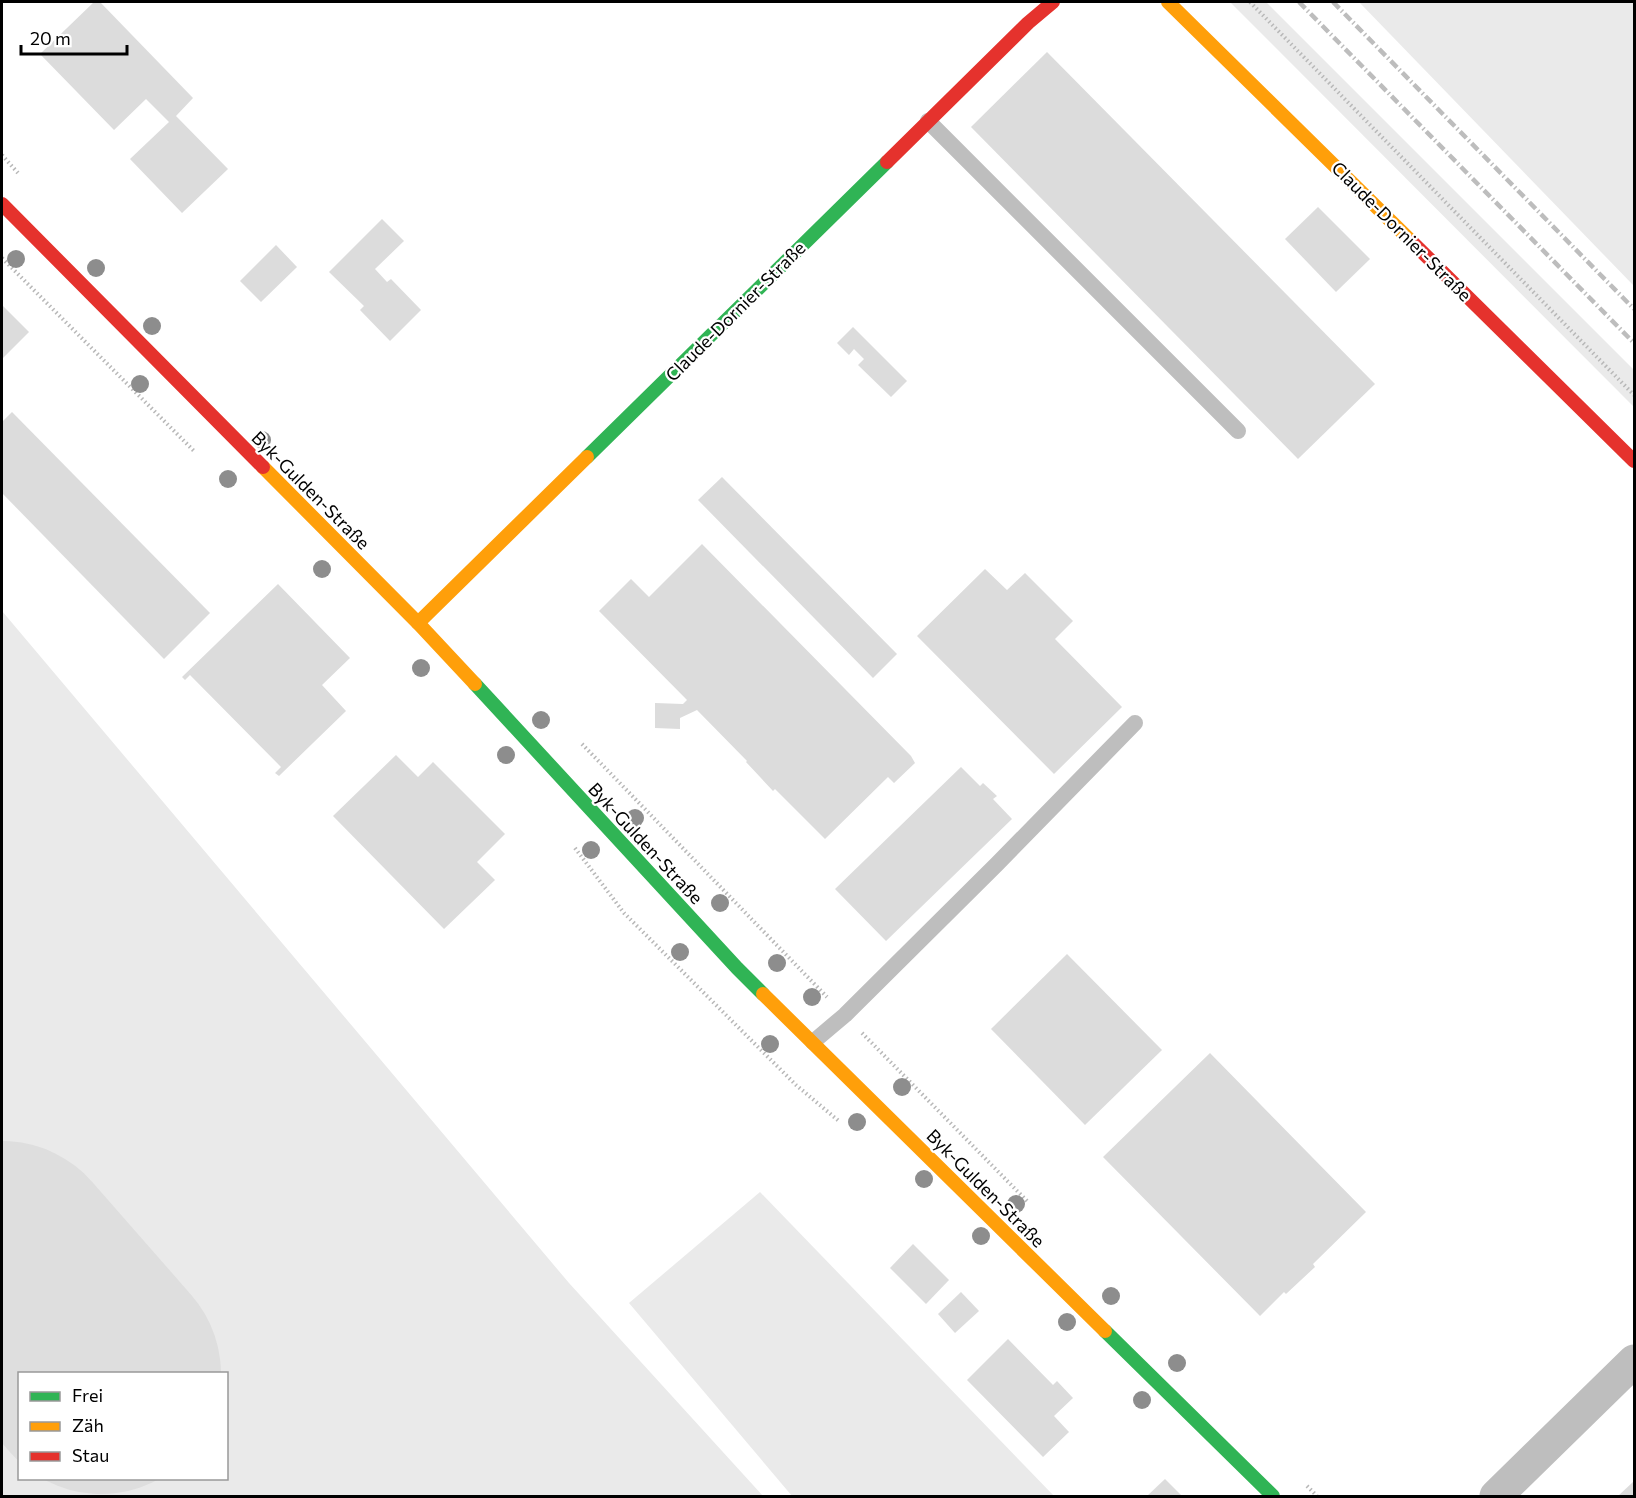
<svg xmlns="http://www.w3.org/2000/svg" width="1636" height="1498" viewBox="0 0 1636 1498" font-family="Commissioner,sans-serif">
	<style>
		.green { fill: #eaeaea; fill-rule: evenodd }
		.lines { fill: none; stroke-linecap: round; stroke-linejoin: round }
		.runway { stroke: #dedede; stroke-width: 240 }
		.building { fill: #dcdcdc }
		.path { stroke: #b8b8b8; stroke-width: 4; stroke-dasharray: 1.5 3; stroke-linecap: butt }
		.lane { stroke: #bebebe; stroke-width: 16 }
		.street { stroke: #bebebe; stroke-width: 33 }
		.fast { stroke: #30b455; stroke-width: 14 }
		.slow { stroke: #ff9f0a; stroke-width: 14 }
		.jam { stroke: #e5322d; stroke-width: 14 }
		.rail { stroke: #bdbdbd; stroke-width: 4.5; stroke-dasharray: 9 3 1.5 3; stroke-linecap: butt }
		.tree { fill: #8d8d8d }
		.labels { text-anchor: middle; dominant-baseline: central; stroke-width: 4.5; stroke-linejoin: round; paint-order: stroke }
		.street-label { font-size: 18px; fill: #000; stroke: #fff }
	</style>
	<rect width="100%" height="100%" fill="#fff"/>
	<g class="green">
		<path d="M1230 2H1266L1634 370V407Z"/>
		<path d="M1359 2H1634V286Z"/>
		<path d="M2 611 569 1283 763 1496H2ZM20 1374H226V1478H20Z"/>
		<path d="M760 1192 1054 1496H792L629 1303Z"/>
	</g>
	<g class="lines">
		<path class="runway" d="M2 1261 101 1374"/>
	</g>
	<g class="building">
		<path d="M94 2H100L193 98 176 116 228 169 182 213 130 159 169 122 146 99 114 130 40 54Z"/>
		<path d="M1047 52 1375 384 1298 459 971 127Z"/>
		<path d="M1318 207 1370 259 1336 292 1285 239Z"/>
		<path d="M382 219 404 241 375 269 387 282 391 279 421 310 390 341 360 310 364 306 329 272Z"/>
		<path d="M276 245 297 267 261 302 240 281Z"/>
		<path d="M2 305 29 332 2 359Z"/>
		<path d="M853 327 907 381 891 397 858 365 864 359 854 349 849 355 837 343Z"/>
		<path d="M12 412 210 613 164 659 2 493V422Z"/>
		<path d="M722 477 897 654 873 678 698 500Z"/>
		<path d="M702 544 911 756 915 763 894 783 888 777 825 839 775 789 773 791 746 762 747 761 697 710 680 718V729L655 728V703L683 704 687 700 599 611 631 579 649 597Z"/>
		<path d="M985 569 1007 590 1025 573 1073 621 1055 639 1122 707 1054 774 917 636Z"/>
		<path d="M278 584 350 658 322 685 346 711 279 776 275 773 281 767 190 675 185 680 182 677Z"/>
		<path d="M396 755 418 777 433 762 505 834 477 862 495 880 444 929 333 816Z"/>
		<path d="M961 767 980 786 983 783 997 796 993 799 1012 819 886 941 835 889Z"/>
		<path d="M1067 954 1162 1050 1085 1125 991 1029Z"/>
		<path d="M1210 1053 1366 1212 1313 1264 1315 1267 1286 1294 1284 1292 1260 1316 1103 1157Z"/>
		<path d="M913 1244 949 1280 926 1304 890 1268Z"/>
		<path d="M961 1292 979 1311 955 1333 938 1314Z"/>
		<path d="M1008 1339 1053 1385 1057 1381 1073 1398 1054 1416 1069 1432 1043 1457 967 1380Z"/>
		<path d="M1165 1479 1182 1496H1147Z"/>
		<path d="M1634 1481V1496H1618Z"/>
	</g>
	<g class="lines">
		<g class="path">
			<path d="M1250 2 1634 395"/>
			<path d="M2 155 18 173"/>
			<path d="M2 258 194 451"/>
			<path d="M582 744 827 997"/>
			<path d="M575 848 624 913 796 1085 840 1122"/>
			<path d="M862 1033 1027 1201"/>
			<path d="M1307 1486 1317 1496"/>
		</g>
		<g class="lane">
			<path d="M928 121 1238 431"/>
			<path d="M813 1042 845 1015 997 864 1135 723"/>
		</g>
		<path class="street" d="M1496 1496 1634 1361"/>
		<g class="fast">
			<path d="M587 457 887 162"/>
			<path d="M475 684 737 968 763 994"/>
			<path d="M1105 1331 1273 1496"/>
		</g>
		<g class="slow">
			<path d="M1168 2 1412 242"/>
			<path d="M263 467 418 623 475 684"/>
			<path d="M418 623 587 457"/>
			<path d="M763 994 1105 1331"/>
		</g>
		<g class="jam">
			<path d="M887 162 1028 23 1053 2"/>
			<path d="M2 204 263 467"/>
			<path d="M1412 242 1634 461"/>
		</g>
		<g class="rail">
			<path d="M1299 2 1634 343"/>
			<path d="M1333 2 1634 309"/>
		</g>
	</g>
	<g class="tree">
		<circle cx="16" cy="259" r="9"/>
		<circle cx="96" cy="268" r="9"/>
		<circle cx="152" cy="326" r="9"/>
		<circle cx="140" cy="384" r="9"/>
		<circle cx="262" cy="440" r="9"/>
		<circle cx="228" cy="479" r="9"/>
		<circle cx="322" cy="569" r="9"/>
		<circle cx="421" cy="668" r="9"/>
		<circle cx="541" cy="720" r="9"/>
		<circle cx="506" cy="755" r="9"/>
		<circle cx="635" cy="818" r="9"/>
		<circle cx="591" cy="850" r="9"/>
		<circle cx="720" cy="903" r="9"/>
		<circle cx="680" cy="952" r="9"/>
		<circle cx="777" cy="963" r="9"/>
		<circle cx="812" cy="997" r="9"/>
		<circle cx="770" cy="1044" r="9"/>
		<circle cx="902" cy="1087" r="9"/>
		<circle cx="857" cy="1122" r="9"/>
		<circle cx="924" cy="1179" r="9"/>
		<circle cx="1016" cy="1204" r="9"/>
		<circle cx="981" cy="1236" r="9"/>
		<circle cx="1111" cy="1296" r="9"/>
		<circle cx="1067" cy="1322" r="9"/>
		<circle cx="1177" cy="1363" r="9"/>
		<circle cx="1142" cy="1400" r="9"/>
	</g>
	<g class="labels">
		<g class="street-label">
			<text transform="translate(1402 231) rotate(45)">Claude-Dornier-Straße</text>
			<text transform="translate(735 311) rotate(-45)">Claude-Dornier-Straße</text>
			<text transform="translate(311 490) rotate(45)">Byk-Gulden-Straße</text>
			<text transform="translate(646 843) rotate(47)">Byk-Gulden-Straße</text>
			<text transform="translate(986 1188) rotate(45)">Byk-Gulden-Straße</text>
		</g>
	</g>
	<rect width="1636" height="1498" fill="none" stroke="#000000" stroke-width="6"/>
	<rect x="18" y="1372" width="210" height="108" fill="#ffffff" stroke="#999999" stroke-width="1.5"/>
	<rect x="30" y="1392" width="30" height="9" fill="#30b455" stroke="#999999" stroke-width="1.5"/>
	<text x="72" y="1402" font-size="18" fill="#000000">Frei</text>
	<rect x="30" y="1422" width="30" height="9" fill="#ff9f0a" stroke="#999999" stroke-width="1.5"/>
	<text x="72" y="1432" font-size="18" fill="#000000">Zäh</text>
	<rect x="30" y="1452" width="30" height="9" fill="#e5322d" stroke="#999999" stroke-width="1.5"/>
	<text x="72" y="1462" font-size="18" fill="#000000">Stau</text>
	<path d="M21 45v9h106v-9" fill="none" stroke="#000000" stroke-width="3"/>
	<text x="30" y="45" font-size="18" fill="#000000" stroke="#ffffff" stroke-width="4.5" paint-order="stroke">20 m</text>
</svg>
